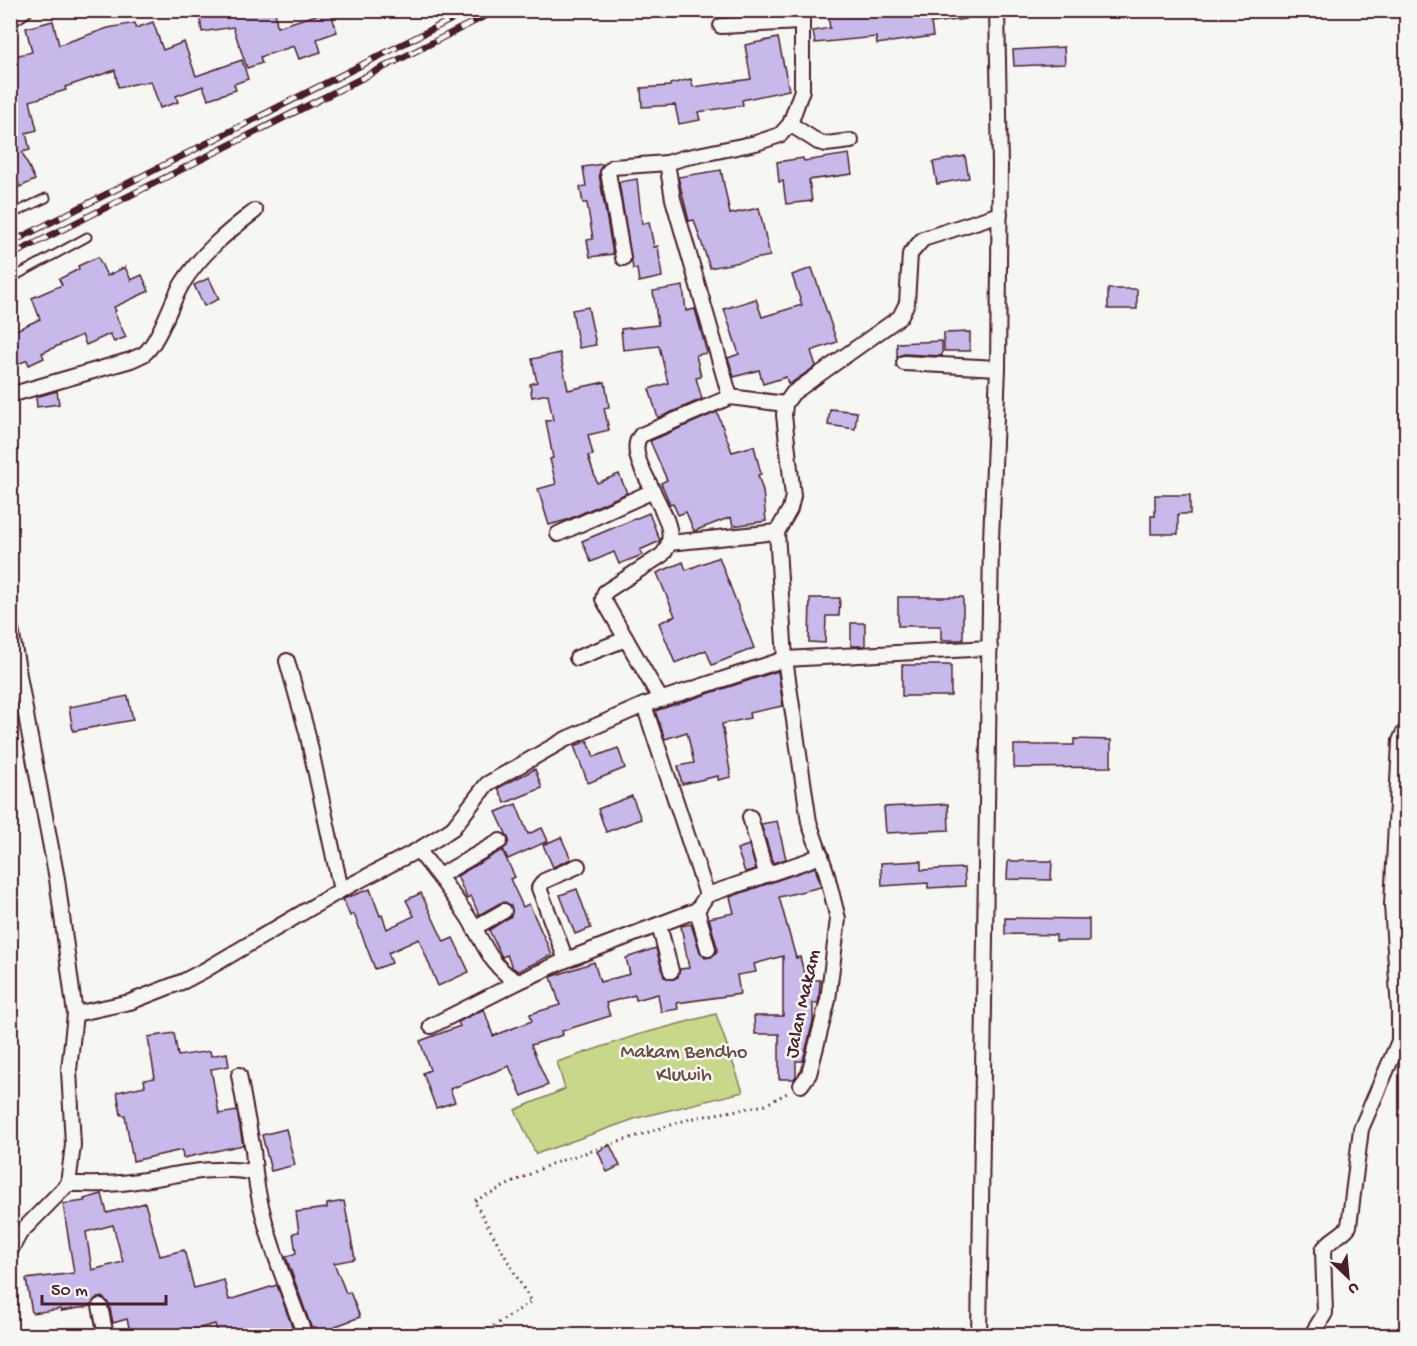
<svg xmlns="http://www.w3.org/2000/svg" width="1417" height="1346" viewBox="0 0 1417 1346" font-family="'Gochi Hand',sans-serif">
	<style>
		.green { fill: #c8d88b; stroke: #897c5b; stroke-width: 1.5 }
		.building { fill: #c7baeb; stroke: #4a1f2b; stroke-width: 1.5; fill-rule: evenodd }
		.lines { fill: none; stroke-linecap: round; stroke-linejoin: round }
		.lane-casing { stroke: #4a1f2b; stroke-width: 11 }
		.street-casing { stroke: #4a1f2b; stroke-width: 18 }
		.path { stroke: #4a1f2b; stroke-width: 3; stroke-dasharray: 1.5 4.5; stroke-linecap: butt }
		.lane { stroke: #f6f6f2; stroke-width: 7 }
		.street { stroke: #f6f6f2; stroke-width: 14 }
		.rail-casing { stroke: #4a1f2b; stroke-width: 7 }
		.rail { stroke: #f6f6f2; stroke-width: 4.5; stroke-dasharray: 14; stroke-linecap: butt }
		.labels { text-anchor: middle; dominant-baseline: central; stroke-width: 5; stroke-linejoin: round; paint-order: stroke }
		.street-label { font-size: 20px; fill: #4a1f2b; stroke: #f6f6f2 }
		.park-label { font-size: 20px; fill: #6a4d43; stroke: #f6f6f2 }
	</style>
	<rect width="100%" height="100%" fill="#f6f6f2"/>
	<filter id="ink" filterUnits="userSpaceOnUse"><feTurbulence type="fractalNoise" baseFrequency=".0167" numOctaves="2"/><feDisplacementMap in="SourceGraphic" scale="12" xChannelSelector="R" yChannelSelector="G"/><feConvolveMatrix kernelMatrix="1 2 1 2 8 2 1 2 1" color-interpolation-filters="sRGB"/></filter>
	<g filter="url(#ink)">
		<path class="green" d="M716 1014 743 1092 637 1118 536 1154 515 1110 565 1089 557 1062 637 1035Z"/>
		<g class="building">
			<path d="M199 10H275L277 27 316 15 315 10H330L337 32 317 39 321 52 299 59 294 46 260 57 262 63 247 68 233 27 202 32Z"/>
			<path d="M827 10H965L966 19 931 23 933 36 877 44 876 37 815 43 813 31 830 28Z"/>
			<path d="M53 21 59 45 108 28 135 23 136 28 153 22 163 50 184 42 196 76 242 60 248 79 234 84 236 90 208 99 203 86 176 96 178 102 160 108 151 81 118 87 115 70 65 87 66 90 30 101 37 130 26 133 30 150 22 152 35 180 20 187 10 166V122L16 121 10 99V57L32 52 26 28Z"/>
			<path d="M778 38 789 90 742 100 743 105 698 112 700 120 679 124 675 105 642 107 641 88 670 86V84L691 79 693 87 751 79 745 45Z"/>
			<path d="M1064 47 1065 64 1014 66 1013 50Z"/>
			<path d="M849 154 852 174 809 180 812 201 786 204 783 181 779 182 777 162 803 158 804 161Z"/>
			<path d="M965 156 969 178 937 184 933 162Z"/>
			<path d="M602 164 599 174 613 254 590 257 587 240 593 239 587 203H583L580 187 586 186 583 167Z"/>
			<path d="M721 170 730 214 759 208 770 256 710 268 694 220 689 221 678 177Z"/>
			<path d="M637 179 642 224 649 222 654 247 658 246 662 277 639 282 637 269H633L619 182Z"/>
			<path d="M98 257 107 276 125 267 131 280 142 275 149 291 114 307 116 311 114 312 126 337 114 342 110 334 86 345 82 335 42 353 44 358 29 365 27 360 10 368V335L15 333 14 331 40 319 32 298 62 285 59 279 79 269 78 266Z"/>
			<path d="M812 268 837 342 811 351 816 366 791 383 788 384 786 377 763 384 759 370 734 377 728 358 739 354 724 309 756 299 762 317 802 305 792 275Z"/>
			<path d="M209 278 219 299 204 306 194 285Z"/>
			<path d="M683 286 686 311 695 309 707 353 696 355 701 377 696 378 702 399 658 418 649 389 668 383 659 346 623 350 621 329 658 325 653 291Z"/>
			<rect x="1108" y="289" width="29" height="20"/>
			<path d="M588 307 596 345 579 348 572 310Z"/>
			<path d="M970 332V351H944V333Z"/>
			<path d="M942 341V356L904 354 897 357V343Z"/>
			<path d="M560 353 568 390 605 382 609 407 604 408 609 430 588 435 593 455 588 456 597 483 619 474 627 493 567 520 549 525 538 489 556 484 550 459 553 458 546 421 553 420 548 394 532 397 530 384 537 382 532 359Z"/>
			<path d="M57 391 59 404 37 407 36 397Z"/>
			<path d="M830 409 857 412 855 429 828 425Z"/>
			<path d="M717 412 732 452 754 446 761 474 758 475 763 491 766 521 733 526 731 517 694 531 686 512 678 515 673 503 670 504 661 483 667 480 650 441Z"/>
			<path d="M1155 495H1190V514H1178V534H1151V516H1155Z"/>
			<path d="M649 513 660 541 640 550 642 555 619 564 614 552 591 562 582 541Z"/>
			<path d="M719 557 754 648 712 665 706 650 675 663 659 623 675 616 657 573 683 562 686 570Z"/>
			<path d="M898 597H963V640H941V626H898Z"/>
			<path d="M810 598H840L839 616H826L825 643 809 642Z"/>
			<rect x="851" y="623" width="14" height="23"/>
			<rect x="902" y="665" width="49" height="31"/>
			<path d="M778 671 783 706 749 713 750 718 722 724 731 777 718 780V776L682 784 678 766 694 763 687 732 665 739 655 711Z"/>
			<path d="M128 696 133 720 73 731 69 707Z"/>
			<path d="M1074 739 1111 740V767L1014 768V745H1074Z"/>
			<path d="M588 741 594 757 618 748 625 768 588 783 574 746Z"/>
			<path d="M535 769 542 788 505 803 498 788Z"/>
			<path d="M632 796 641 819 606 832 598 809Z"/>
			<path d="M516 804 528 834 542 828 548 841 508 859 503 849 507 846 509 840 496 812Z"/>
			<path d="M948 804 949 830 886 833 884 807Z"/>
			<path d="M777 821 786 859 773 863 761 824Z"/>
			<path d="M561 837 571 859 553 867 543 845Z"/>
			<path d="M749 845 756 869 745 872 737 849Z"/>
			<path d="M502 850 515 877 510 879 523 907 529 904 552 955 518 971 512 967 507 955 502 957 501 955 489 930 511 916V906L505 902 500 903 479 915 471 896 467 898 457 876Z"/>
			<path d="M921 861V870L964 868 965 886 928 888V883L882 886 881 863Z"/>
			<path d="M1008 861H1052L1051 880 1007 879Z"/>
			<path d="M815 867 821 887 779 897 796 958 800 957 806 980H820L819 998 818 1003H813V1021L803 1061H796V1076L794 1079H779V1034H755L754 1016H783V956L754 964 756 972 737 975 740 994 677 1003 678 1009 661 1012 658 994 636 1000 635 995 606 1003 610 1016 562 1031 563 1035 531 1045 548 1085 522 1096 509 1066 450 1089 455 1102 436 1108 423 1073 430 1070 420 1041 460 1026 458 1022 484 1009 493 1036 532 1021 530 1014 560 1005 551 977 594 962 600 982 630 974 626 958 656 948 664 977 674 979 678 977 680 969 689 968 681 926 691 924 700 952 705 958 711 957 717 952V947L709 918 734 913 730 897Z"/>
			<path d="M370 889 380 916 382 915 387 929 414 916 406 900 421 893 444 942 453 938 469 972 438 986 419 939 388 953 392 963 375 969 354 914 350 916 343 899Z"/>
			<path d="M577 889 591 928 575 934 560 895Z"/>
			<path d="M1005 918 1089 919V941H1056V935L1005 934Z"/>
			<path d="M174 1033 178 1056 210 1051 211 1056 227 1053 229 1066 211 1069 219 1114 237 1111 243 1145 183 1158 182 1150 133 1161 125 1115H121L117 1092 145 1086 144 1080 155 1078 148 1037Z"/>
			<path d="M286 1129 295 1165 271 1171 262 1135Z"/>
			<path d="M610 1145 620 1166 607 1172 598 1151Z"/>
			<path d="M102 1194 107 1213 145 1203 160 1256 184 1250 194 1288 224 1280 229 1300 277 1285 295 1335H218L215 1324 182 1333 181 1328 154 1335H131L127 1319 113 1323 109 1304 102 1297 95 1299 91 1306 61 1311V1309L32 1313 26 1279 74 1273 63 1204 85 1201 84 1199ZM113 1225 123 1262 92 1270 86 1232Z"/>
			<path d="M344 1201 355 1259 334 1263 346 1293 350 1292 360 1317 336 1326 340 1335H314L286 1257 296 1253 293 1233 299 1232 296 1212 327 1208V1204Z"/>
		</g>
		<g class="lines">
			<g class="lane-casing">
				<g id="lane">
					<path d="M10 215 46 198"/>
					<path d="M10 279 87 237"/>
				</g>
			</g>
			<g class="street-casing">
				<g id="street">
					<path d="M10 20 25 10"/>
					<path d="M721 26 801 22"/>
					<path d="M790 124 818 142 826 144 851 141"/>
					<path d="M623 258 608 172 613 167 667 163"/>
					<path d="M904 363 998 368"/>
					<path d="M10 395 131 360C135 358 140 356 144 354 159 342 171 302 182 284 201 254 227 232 255 211"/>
					<path d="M730 397 785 404 793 393 900 317 907 303 910 254 923 239 1000 214"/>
					<path d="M785 404 784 415 793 496 790 509 777 532 785 659 809 822 826 871 838 919 828 1000 809 1074 801 1085"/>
					<path d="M653 491C662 512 680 535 662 555L605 592 603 599 661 700"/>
					<path d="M558 534 653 491C646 475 628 450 641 435L730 397 673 199 667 163 683 158 756 143 780 135 790 124 802 90V10"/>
					<path d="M669 543 777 532"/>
					<path d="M10 624 29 732 57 879 75 1014 69 1070 73 1145 68 1184 20 1233 10 1251"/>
					<path d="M577 658 626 639"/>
					<path d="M287 661 307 732 341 890"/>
					<path d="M750 817 766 873"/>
					<path d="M418 850C435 871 451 892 466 914 483 939 489 967 518 982L566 960 697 910 707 895 644 705"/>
					<path d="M439 876 500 841"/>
					<path d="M707 895 807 861 821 855"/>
					<path d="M697 910 708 949"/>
					<path d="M659 925 671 971"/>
					<path d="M474 928 504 911"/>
					<path d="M566 960 539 888 544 881 578 866"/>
					<path d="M75 1014 130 1002 184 981 205 970 341 890 418 850 444 834 453 828 487 784 494 780 566 739 644 705 785 659 990 648"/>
					<path d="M431 1026 518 982"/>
					<path d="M239 1075 253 1150 255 1173"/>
					<path d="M68 1184C85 1184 103 1185 120 1183 165 1179 210 1163 255 1173 262 1229 286 1283 305 1336"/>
					<path d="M100 1306 106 1336"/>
					<path d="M979 1336 991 540 998 368 1000 166 997 10"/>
					<path d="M1311 1336 1325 1313 1323 1250C1329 1239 1342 1236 1349 1226L1361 1129 1399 1041V1011L1392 905 1400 741 1403 734H1406"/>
				</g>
			</g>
			<path class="path" d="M478 1336 531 1302 474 1201 551 1164 689 1119 765 1105 789 1092"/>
			<use href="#lane" class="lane"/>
			<use href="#street" class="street"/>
			<g class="rail-casing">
				<g id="rail">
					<path d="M10 243 470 10"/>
					<path d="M10 256 497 10"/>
				</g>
			</g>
			<use href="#rail" class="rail"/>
		</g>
	</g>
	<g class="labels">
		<g class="street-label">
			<text transform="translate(804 1004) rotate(-78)">Jalan Makam</text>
		</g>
		<g class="park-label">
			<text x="684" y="1053">Makam Bendho<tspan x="684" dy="23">Kluwih</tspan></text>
		</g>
	</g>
	<rect width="1417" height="1346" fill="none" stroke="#f6f6f2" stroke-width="36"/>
	<rect x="18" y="18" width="1381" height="1310" fill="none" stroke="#4a1f2b" stroke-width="2" filter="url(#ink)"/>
	<g transform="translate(1348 1277) rotate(154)" stroke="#f6f6f2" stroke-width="4.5" paint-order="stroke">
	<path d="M0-4.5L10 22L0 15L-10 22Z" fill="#4a1f2b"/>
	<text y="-9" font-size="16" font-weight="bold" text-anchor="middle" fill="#4a1f2b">U</text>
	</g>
	<path d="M42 1295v9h124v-9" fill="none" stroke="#4a1f2b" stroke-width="3"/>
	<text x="51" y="1295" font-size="18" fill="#4a1f2b" stroke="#f6f6f2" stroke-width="4.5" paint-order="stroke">50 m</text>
</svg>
